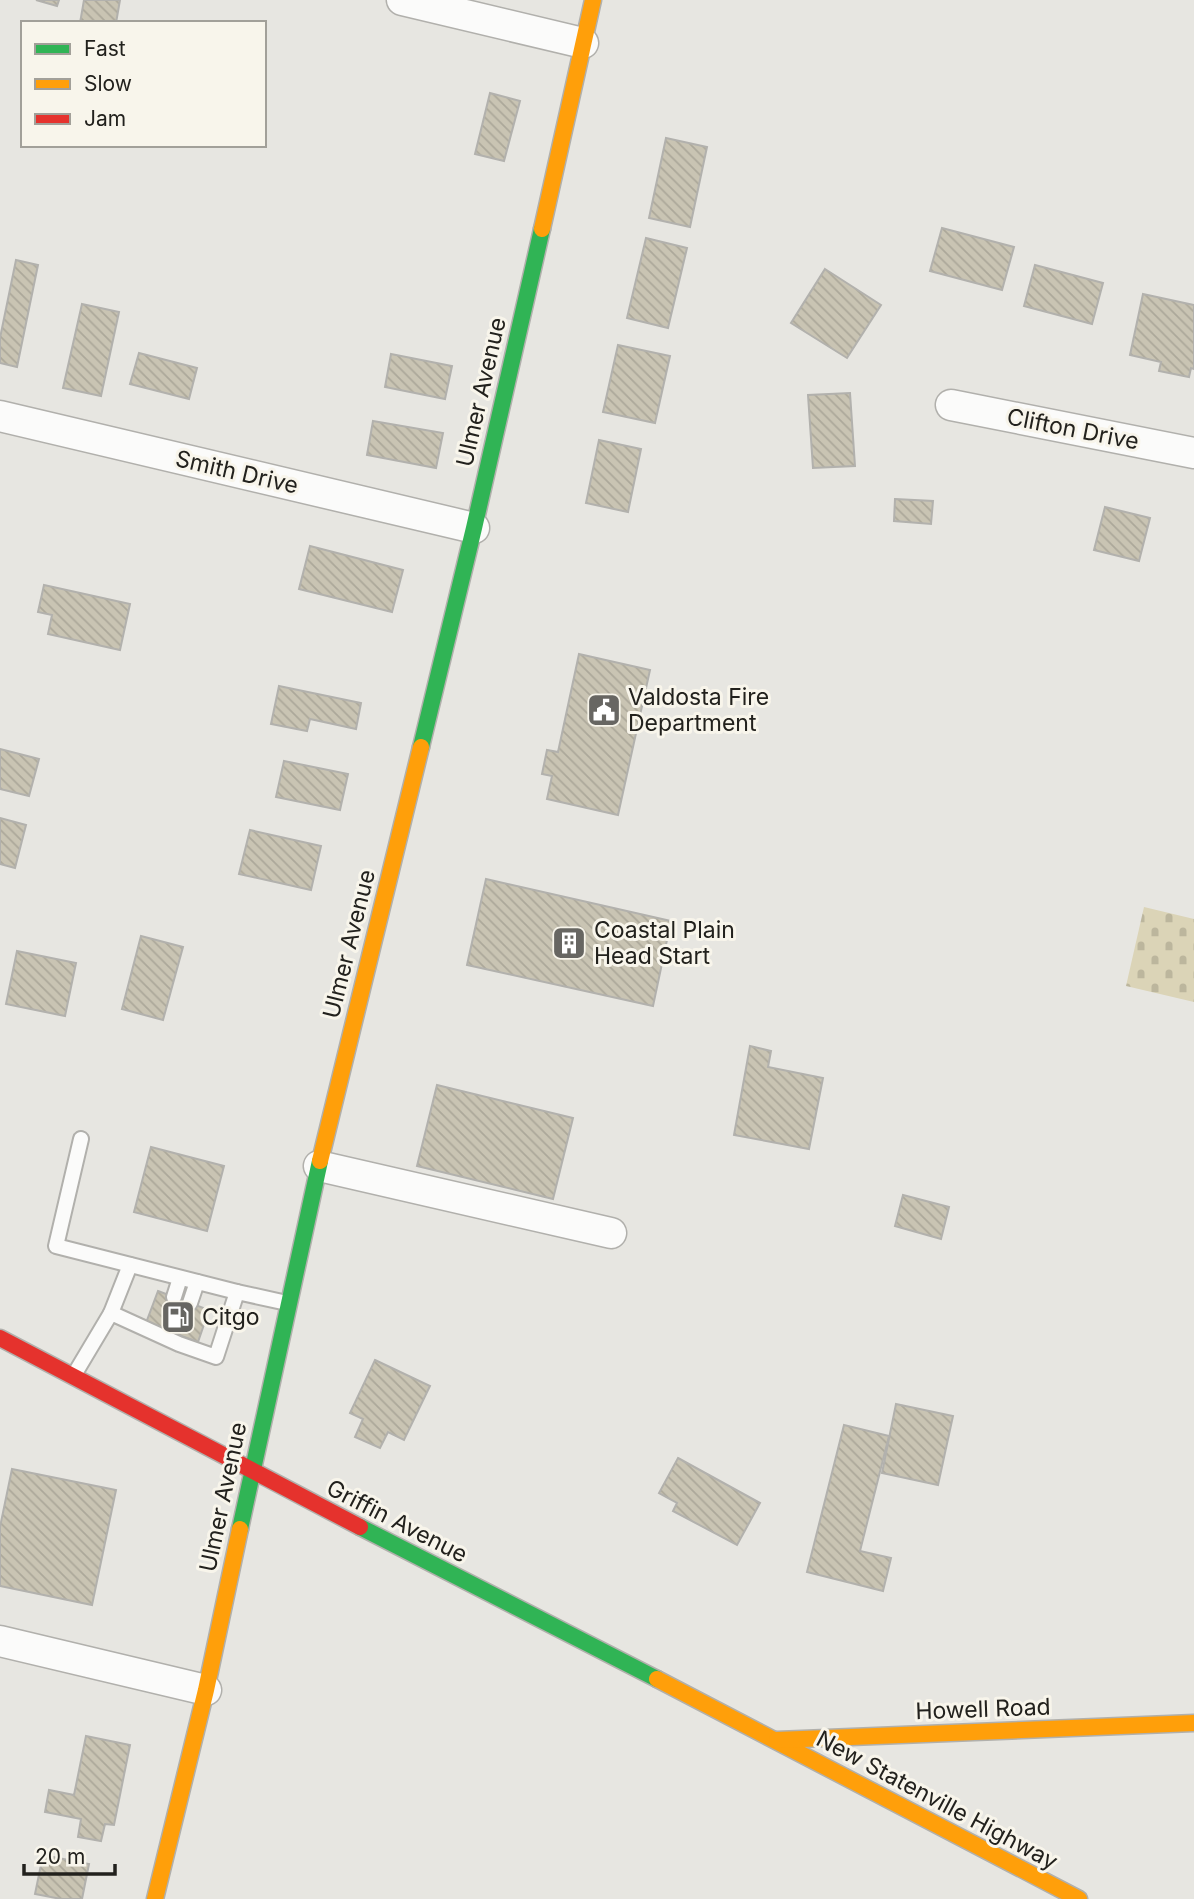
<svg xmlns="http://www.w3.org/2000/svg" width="1194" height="1899" viewBox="0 0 1194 1899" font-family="Inter,sans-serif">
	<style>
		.cemetery { fill: url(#cemetery-stones) }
		.building { fill: url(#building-back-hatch); stroke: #b2b1ad; stroke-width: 2 }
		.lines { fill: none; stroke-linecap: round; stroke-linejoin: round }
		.lane-casing { stroke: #b1b0ac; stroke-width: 18 }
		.street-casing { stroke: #b1b0ac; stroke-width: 33 }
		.fast-casing { stroke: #b1b0ac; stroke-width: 19 }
		.slow-casing { stroke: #b1b0ac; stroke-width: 19 }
		.jam-casing { stroke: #b1b0ac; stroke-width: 19 }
		.lane { stroke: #fbfbfa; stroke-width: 14 }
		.street { stroke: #fbfbfa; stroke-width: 30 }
		.fast { stroke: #30b455; stroke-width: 16 }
		.slow { stroke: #ff9f0a; stroke-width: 16 }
		.jam { stroke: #e5322d; stroke-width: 16 }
		.labels { text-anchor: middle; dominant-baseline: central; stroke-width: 6; stroke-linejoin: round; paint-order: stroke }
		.street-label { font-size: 23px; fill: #22211d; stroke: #f8f5eb }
		.poi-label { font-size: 23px; fill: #22211d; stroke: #f8f5eb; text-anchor: start }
	</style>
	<defs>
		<pattern id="cemetery-stones" width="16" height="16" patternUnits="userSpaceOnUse" patternTransform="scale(1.75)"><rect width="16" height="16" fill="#dbd4b7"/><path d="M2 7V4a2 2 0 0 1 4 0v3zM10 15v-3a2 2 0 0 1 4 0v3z" fill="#bcb69d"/></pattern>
		<pattern id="building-back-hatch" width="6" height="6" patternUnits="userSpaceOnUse" patternTransform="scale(1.75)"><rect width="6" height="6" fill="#c9c4b3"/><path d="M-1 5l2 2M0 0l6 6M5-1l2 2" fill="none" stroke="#aca89a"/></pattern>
	</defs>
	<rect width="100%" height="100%" fill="#e7e6e1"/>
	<path class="cemetery" d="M1144 907 1194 919V1002L1126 986Z"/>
	<g class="building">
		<path d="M36 0H59L57 6Z"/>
		<path d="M84 0H120L116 23H80Z"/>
		<path d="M490 93 520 101 504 161 475 154Z"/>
		<path d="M666 138 707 147 690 227 649 218Z"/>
		<path d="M942 228 1014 247 1002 290 930 271Z"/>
		<path d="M646 238 687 248 668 328 627 318Z"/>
		<path d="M16 260 38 265 17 367 0 363V338Z"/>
		<path d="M1035 265 1103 283 1092 324 1024 306Z"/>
		<path d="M825 269 881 305 847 358 791 323Z"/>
		<path d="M1143 294 1194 305V369L1191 368 1189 377 1159 371 1161 362 1130 355Z"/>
		<path d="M82 304 119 312 101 396 63 388Z"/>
		<path d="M618 345 670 356 655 423 603 412Z"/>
		<path d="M139 353 197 368 189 399 130 384Z"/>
		<path d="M391 354 452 366 445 399 385 387Z"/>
		<path d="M850 393 855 466 813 468 808 395Z"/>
		<path d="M373 421 443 433 436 468 367 455Z"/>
		<path d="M599 440 641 449 628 512 586 503Z"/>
		<path d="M895 499 933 501 931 524 894 521Z"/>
		<path d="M1105 507 1150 518 1139 561 1094 550Z"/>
		<path d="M310 546 403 570 392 612 299 589Z"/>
		<path d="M44 585 130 604 120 650 48 634 52 615 38 612Z"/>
		<path d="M579 654 650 670 618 815 547 799 552 776 542 774 547 750 558 752Z"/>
		<path d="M279 686 361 703 356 729 310 719 307 731 271 724Z"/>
		<path d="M0 749 39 759 29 796 0 789Z"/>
		<path d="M284 761 348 774 340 810 276 797Z"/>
		<path d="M0 818 26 825 15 868 0 864Z"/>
		<path d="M250 830 321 846 311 890 239 874Z"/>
		<path d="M486 879 671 921 653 1006 467 965Z"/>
		<path d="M141 936 183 947 163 1020 122 1009Z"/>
		<path d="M17 951 76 963 65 1016 6 1004Z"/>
		<path d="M750 1046 771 1051 768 1067 823 1078 809 1149 734 1135Z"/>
		<path d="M437 1085 573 1118 553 1199 417 1166Z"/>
		<path d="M151 1147 224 1166 207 1231 134 1212Z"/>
		<path d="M903 1195 949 1207 941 1239 895 1226Z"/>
		<path d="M158 1291 209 1310 198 1342 146 1323Z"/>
		<path d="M375 1360 430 1386 404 1440 388 1432 380 1448 355 1437 363 1419 350 1413Z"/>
		<path d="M896 1404 953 1416 938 1485 882 1473Z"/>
		<path d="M844 1425 889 1436 860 1551 891 1558 883 1591 807 1572Z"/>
		<path d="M678 1458 760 1503 737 1545 673 1511 677 1503 659 1493Z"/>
		<path d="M12 1469 116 1490 92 1605 0 1586V1527Z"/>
		<path d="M86 1736 130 1745 114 1825 105 1824 101 1841 78 1837 81 1819 45 1812 49 1790 74 1795Z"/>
		<path d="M43 1855 89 1864 82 1899H61L35 1894Z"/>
	</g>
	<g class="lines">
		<g class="lane-casing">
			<g id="lane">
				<path d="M81 1139 56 1246 237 1292"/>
				<path d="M174 1297 180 1278"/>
				<path d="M190 1303 197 1282"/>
				<path d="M111 1313 130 1265"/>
				<path d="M74 1375 111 1313 179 1344 216 1357 237 1292 287 1303"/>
			</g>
		</g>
		<g class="street-casing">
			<g id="street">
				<path d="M402 0 583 43"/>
				<path d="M951 405 1194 453"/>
				<path d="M0 416 474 528"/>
				<path d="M319 1166 611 1233"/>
				<path d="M0 1641 206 1690"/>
			</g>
		</g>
		<g class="fast-casing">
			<g id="fast">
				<path d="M421 747 474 528 542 229"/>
				<path d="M360 1527 657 1679"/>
				<path d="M240 1529 320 1161"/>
			</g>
		</g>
		<g class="slow-casing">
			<g id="slow">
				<path d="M542 229 593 0"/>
				<path d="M320 1161 421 747"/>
				<path d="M657 1679 1079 1899"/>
				<path d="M777 1740 1194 1723"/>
				<path d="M155 1899 206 1690 240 1529"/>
			</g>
		</g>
		<g class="jam-casing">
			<path id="jam" d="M0 1338 360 1527"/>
		</g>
		<use href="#lane" class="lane"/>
		<use href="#street" class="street"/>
		<use href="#fast" class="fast"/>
		<use href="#slow" class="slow"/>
		<use href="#jam" class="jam"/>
	</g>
	<defs>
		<g id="civic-square" transform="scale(1.75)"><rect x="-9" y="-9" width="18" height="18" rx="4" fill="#676662" stroke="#f8f5eb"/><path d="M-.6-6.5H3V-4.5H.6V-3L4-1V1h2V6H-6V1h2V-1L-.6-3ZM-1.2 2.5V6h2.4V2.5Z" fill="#fff"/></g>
		<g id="building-square" transform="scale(1.75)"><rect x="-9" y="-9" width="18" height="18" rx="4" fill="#676662" stroke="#f8f5eb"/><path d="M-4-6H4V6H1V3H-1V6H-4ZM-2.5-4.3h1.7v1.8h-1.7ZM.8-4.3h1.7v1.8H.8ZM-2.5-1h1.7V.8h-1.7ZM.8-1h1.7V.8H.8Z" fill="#fff"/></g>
		<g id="fuel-square" transform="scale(1.75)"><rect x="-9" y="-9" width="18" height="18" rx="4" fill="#676662" stroke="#f8f5eb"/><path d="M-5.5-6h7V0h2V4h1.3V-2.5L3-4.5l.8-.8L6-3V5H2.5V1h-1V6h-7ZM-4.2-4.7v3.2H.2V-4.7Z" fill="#fff"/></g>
	</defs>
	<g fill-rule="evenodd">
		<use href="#civic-square" x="604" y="710"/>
		<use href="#building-square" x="569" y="943"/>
		<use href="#fuel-square" x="178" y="1317"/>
	</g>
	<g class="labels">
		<g class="street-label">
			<text transform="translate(481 392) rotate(-77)">Ulmer Avenue</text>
			<text transform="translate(1073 429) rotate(11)">Clifton Drive</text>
			<text transform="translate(237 472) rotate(13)">Smith Drive</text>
			<text transform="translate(349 944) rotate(-76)">Ulmer Avenue</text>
			<text transform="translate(223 1497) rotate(-78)">Ulmer Avenue</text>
			<text transform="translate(397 1521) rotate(27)">Griffin Avenue</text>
			<text transform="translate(983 1709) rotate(-2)">Howell Road</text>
			<text transform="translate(937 1800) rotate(28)">New Statenville Highway</text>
		</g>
		<g class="poi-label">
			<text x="628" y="697">Valdosta Fire<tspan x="628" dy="26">Department</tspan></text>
			<text x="594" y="930">Coastal Plain<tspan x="594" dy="26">Head Start</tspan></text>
			<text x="202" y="1317">Citgo</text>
		</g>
	</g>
	<rect x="21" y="21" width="245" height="126" fill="#f8f5eb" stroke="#a2a099" stroke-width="2"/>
	<rect x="35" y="44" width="35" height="10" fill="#30b455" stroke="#a2a099" stroke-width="2"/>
	<text x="84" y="56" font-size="21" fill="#22211d">Fast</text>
	<rect x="35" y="79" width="35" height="10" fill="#ff9f0a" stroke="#a2a099" stroke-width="2"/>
	<text x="84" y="91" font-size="21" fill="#22211d">Slow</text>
	<rect x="35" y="114" width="35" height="10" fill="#e5322d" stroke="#a2a099" stroke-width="2"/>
	<text x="84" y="126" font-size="21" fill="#22211d">Jam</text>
	<path d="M24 1864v10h91v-10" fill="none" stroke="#22211d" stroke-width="3.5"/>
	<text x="35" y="1864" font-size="21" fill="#22211d" stroke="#f8f5eb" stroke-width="5" paint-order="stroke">20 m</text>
</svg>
